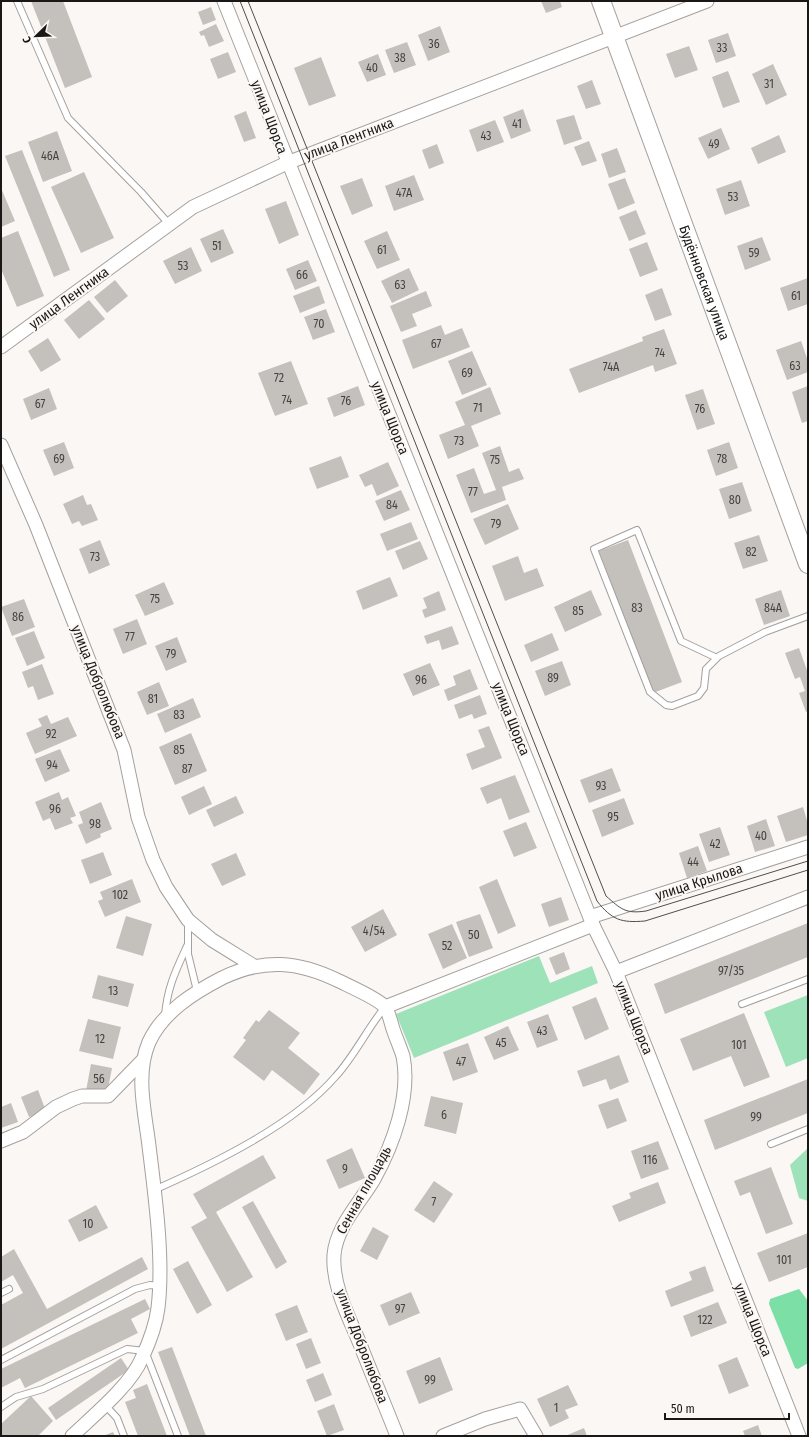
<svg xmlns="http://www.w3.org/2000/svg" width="809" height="1437" viewBox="0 0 809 1437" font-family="'Fira Sans Condensed',sans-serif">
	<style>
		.green { fill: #9ee2b9 }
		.forest { fill: #7bdfa6 }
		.building { fill: #c4c1bd }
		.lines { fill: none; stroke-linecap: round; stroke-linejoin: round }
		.lane-casing { stroke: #a5a09e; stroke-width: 8 }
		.street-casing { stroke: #a5a09e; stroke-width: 15 }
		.secondary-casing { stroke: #a5a09e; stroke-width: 20 }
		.lane { stroke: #fff; stroke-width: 6 }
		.street { stroke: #fff; stroke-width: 13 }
		.secondary { stroke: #fff; stroke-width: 18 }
		.tram { stroke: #504e4c; stroke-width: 1 }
		.labels { text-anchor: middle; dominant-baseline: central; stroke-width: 4; stroke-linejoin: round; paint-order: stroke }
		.number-label { font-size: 12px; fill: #444240 }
		.street-label { font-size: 14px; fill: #1a1817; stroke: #fbf7f4 }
	</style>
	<rect width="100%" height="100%" fill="#fbf7f4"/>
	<g class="green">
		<path d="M539 956 550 983 592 966 598 983 414 1058 396 1014Z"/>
		<path d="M808 995V1058L786 1067 764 1012Z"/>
		<path d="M808 1148V1201L799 1198 790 1165Z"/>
	</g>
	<path class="forest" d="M799 1289 808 1301V1363L798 1369 795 1368 769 1304 770 1299Z"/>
	<g class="building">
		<path d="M31 1H63L92 77 65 88Z"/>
		<path d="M541 1H560L562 7 546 13Z"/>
		<path d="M211 7 216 20 203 25 198 12Z"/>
		<path d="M216 24 224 41 209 47 204 35 201 36 199 32Z"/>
		<path d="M440 26 450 52 428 61 418 35Z"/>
		<path d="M728 33 736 56 716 63 708 40Z"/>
		<path d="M407 42 416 65 394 73 385 50Z"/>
		<path d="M689 46 698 70 675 78 666 54Z"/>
		<path d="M228 52 236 72 218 79 210 59Z"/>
		<path d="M378 54 386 75 367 82 358 62Z"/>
		<path d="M321 57 336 96 309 106 294 68Z"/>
		<path d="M773 64 787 95 766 105 752 74Z"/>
		<path d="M728 71 740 102 723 108 712 77Z"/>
		<path d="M592 80 601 104 586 109 577 86Z"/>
		<path d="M523 109 531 131 511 139 503 117Z"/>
		<path d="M246 111 256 138 244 142 234 116Z"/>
		<path d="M574 115 582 139 564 145 556 120Z"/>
		<path d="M495 120 504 142 477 152 469 130Z"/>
		<path d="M721 128 730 149 708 159 698 138Z"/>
		<path d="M57 131 72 171 43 182 28 142Z"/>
		<path d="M779 135 786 152 758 164 751 148Z"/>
		<path d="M589 141 597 161 582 166 574 147Z"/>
		<path d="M437 144 444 163 429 169 422 150Z"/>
		<path d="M617 148 626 172 609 178 601 154Z"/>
		<path d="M22 150 70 270 54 277 5 156Z"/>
		<path d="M84 172 114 238 81 253 51 187Z"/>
		<path d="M414 175 424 200 394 211 385 186Z"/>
		<path d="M362 178 373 206 352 215 340 186Z"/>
		<path d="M625 178 635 203 618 210 608 184Z"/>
		<path d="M741 180 750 206 725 215 716 189Z"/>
		<path d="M1 188 15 221 1 227Z"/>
		<path d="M286 201 299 235 279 244 265 209Z"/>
		<path d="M636 210 646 234 629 241 619 217Z"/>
		<path d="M223 229 234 253 211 263 200 239Z"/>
		<path d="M18 231 44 296 17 307 1 269V238Z"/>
		<path d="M387 231 400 260 377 269 364 241Z"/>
		<path d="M762 237 771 260 745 270 737 246Z"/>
		<path d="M647 242 658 270 640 277 629 249Z"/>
		<path d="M191 247 202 271 175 284 163 261Z"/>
		<path d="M308 260 317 281 295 290 286 269Z"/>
		<path d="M409 268 419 290 392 303 381 281Z"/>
		<path d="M808 278V304L788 311 780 288Z"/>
		<path d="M115 280 128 296 107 313 94 297Z"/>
		<path d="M319 286 325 303 300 313 293 296Z"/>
		<path d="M662 288 672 315 655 321 645 295Z"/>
		<path d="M426 291 432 306 412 314 417 326 401 332 390 306Z"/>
		<path d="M89 300 105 319 79 339 64 320Z"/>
		<path d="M326 309 335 332 313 340 304 317Z"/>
		<path d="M441 325 445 335 462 328 470 347 413 369 402 340Z"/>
		<path d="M664 329 677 364 655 372 653 365 579 393 569 369 643 341 642 337Z"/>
		<path d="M48 338 61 360 41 372 28 351Z"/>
		<path d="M801 341 808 361V372L787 380 776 350Z"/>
		<path d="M472 351 487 385 462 395 448 361Z"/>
		<path d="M291 361 308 404 275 416 258 373Z"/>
		<path d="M358 386 365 405 334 417 327 398Z"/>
		<path d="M808 386V421L802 423 792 392Z"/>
		<path d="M490 387 501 414 471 426 479 446 448 459 439 435 465 425 455 402Z"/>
		<path d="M49 388 57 409 31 420 23 399Z"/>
		<path d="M703 389 715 424 697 430 685 395Z"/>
		<path d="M64 442 74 468 54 476 43 450Z"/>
		<path d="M729 442 738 468 716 476 707 450Z"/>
		<path d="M500 446 509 472 519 468 524 479 502 487 506 500 471 513 456 475 474 468 484 494 496 490 482 453Z"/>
		<path d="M341 456 349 477 317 489 309 468Z"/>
		<path d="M388 462 399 486 377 496 372 484 365 487 359 475Z"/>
		<path d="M742 482 752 511 729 519 719 489Z"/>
		<path d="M401 490 410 510 384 521 375 501Z"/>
		<path d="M83 495 87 505 91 504 98 520 82 526 79 521 72 524 63 504Z"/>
		<path d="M508 504 519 529 485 545 473 519Z"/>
		<path d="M411 522 418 539 387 551 380 534Z"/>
		<path d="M759 535 768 561 743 569 734 543Z"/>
		<path d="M100 540 110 565 89 574 79 549Z"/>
		<path d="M628 540 682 682 653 693 599 551Z"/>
		<path d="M420 541 428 559 403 570 395 551Z"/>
		<path d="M518 556 524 573 537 568 544 586 505 601 492 566Z"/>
		<path d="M390 577 398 596 363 610 356 591Z"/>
		<path d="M164 582 174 604 145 616 135 595Z"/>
		<path d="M591 590 602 615 565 632 554 607Z"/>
		<path d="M781 590 790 616 764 625 755 599Z"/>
		<path d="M439 591 446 610 425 618 422 610 427 608 423 598Z"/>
		<path d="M24 599 35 627 12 636 1 607Z"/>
		<path d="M137 619 147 644 123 654 113 629Z"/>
		<path d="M452 626 459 644 442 650 439 640 427 644 424 636Z"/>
		<path d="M34 631 45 658 27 666 15 638Z"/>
		<path d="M552 633 559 650 531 662 524 645Z"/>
		<path d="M177 637 187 662 166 671 155 646Z"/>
		<path d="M799 648 808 673V711L806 712 799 693 805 691 800 677 795 679 785 653Z"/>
		<path d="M562 661 571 685 545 696 535 671Z"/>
		<path d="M430 663 440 685 413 696 403 674Z"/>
		<path d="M42 664 54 694 38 700 33 686 28 688 22 672Z"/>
		<path d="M470 669 478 689 448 701 444 690 456 685 453 676Z"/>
		<path d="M159 682 169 706 147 715 137 692Z"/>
		<path d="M480 695 487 714 474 719 472 714 459 719 454 705Z"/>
		<path d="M193 698 201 717 165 733 157 714Z"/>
		<path d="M47 715 51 724 68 717 77 736 35 754 26 733 42 726 38 719Z"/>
		<path d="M489 726 502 758 472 770 466 754 485 747 478 730Z"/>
		<path d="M191 733 207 771 175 785 159 747Z"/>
		<path d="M60 749 70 771 45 782 35 759Z"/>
		<path d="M612 768 621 791 589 803 580 780Z"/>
		<path d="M515 775 530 812 509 820 501 798 487 804 480 788Z"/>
		<path d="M204 786 212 804 189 815 181 797Z"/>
		<path d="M59 792 62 800 68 797 76 816 70 818 73 823 55 830 50 818 43 821 35 802Z"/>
		<path d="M236 796 244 813 214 827 206 810Z"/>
		<path d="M624 798 634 824 602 837 592 810Z"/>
		<path d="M101 802 112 829 100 834 101 837 86 844 78 825 83 823 79 812Z"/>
		<path d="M803 807 808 824V835L786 842 777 816Z"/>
		<path d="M766 819 775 846 755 852 747 826Z"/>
		<path d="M526 822 537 848 514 857 503 831Z"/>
		<path d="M720 827 730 855 709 862 699 834Z"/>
		<path d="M698 846 707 871 687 878 679 853Z"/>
		<path d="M103 852 112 875 90 884 81 860Z"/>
		<path d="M236 853 246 875 222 886 211 864Z"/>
		<path d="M132 879 141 902 105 917 98 901 103 899 100 892Z"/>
		<path d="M497 879 516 926 498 934 479 887Z"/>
		<path d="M561 897 569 920 549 927 541 904Z"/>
		<path d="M383 909 397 935 365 952 351 927Z"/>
		<path d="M480 914 493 948 469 957 456 922Z"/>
		<path d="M126 916 152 924 143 956 116 948Z"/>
		<path d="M808 923V957L665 1014 654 984Z"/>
		<path d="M452 924 467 958 443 969 428 934Z"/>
		<path d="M564 952 570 969 556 975 549 958Z"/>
		<path d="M98 975 134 984 128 1007 92 998Z"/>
		<path d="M596 997 609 1029 585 1040 572 1007Z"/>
		<path d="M269 1010 300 1033 288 1048 320 1074 304 1095 272 1070 264 1081 233 1057 246 1040 243 1038 256 1020 259 1022Z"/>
		<path d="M744 1013 770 1077 744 1087 731 1056 693 1071 680 1039Z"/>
		<path d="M548 1014 558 1040 537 1048 527 1022Z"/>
		<path d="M88 1019 121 1027 113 1059 79 1051Z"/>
		<path d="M508 1026 519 1050 494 1060 484 1037Z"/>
		<path d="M468 1043 478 1072 453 1081 443 1052Z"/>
		<path d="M619 1055 629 1082 610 1090 606 1079 583 1087 577 1071Z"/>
		<path d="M91 1064 112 1068 107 1094 86 1091Z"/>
		<path d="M808 1079V1113L715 1150 704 1120Z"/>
		<path d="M38 1090 46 1111 29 1117 21 1097Z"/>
		<path d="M431 1096 463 1103 456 1134 424 1126Z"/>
		<path d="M618 1098 627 1121 607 1129 598 1105Z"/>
		<path d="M11 1103 18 1122 1 1128V1107Z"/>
		<path d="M658 1141 669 1169 641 1179 631 1151Z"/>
		<path d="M352 1148 365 1178 339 1189 326 1160Z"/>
		<path d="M263 1155 276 1178 216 1212 253 1277 227 1292 191 1227 207 1218 193 1194Z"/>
		<path d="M771 1167 793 1224 766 1234 750 1192 740 1196 734 1181Z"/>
		<path d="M434 1181 453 1194 434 1223 414 1210Z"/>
		<path d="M658 1182 666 1203 619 1222 612 1206 631 1198 629 1193Z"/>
		<path d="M253 1201 287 1262 276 1269 242 1207Z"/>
		<path d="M96 1205 108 1228 79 1242 68 1220Z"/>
		<path d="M373 1227 389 1236 377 1260 360 1251Z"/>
		<path d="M808 1233V1267L769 1282 757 1253Z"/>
		<path d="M14 1249 47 1309 142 1257 148 1269 1 1349V1305L23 1293 13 1275 1 1282V1257Z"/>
		<path d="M188 1261 212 1305 197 1314 173 1269Z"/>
		<path d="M705 1266 714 1291 671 1307 665 1291 692 1280 689 1272Z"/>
		<path d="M411 1292 420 1313 389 1326 380 1305Z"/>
		<path d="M145 1299 150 1309 131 1319 138 1333 25 1388 20 1378 1 1388V1369Z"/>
		<path d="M718 1302 727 1323 691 1337 683 1316Z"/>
		<path d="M297 1305 308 1332 286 1341 275 1314Z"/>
		<path d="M311 1338 321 1363 306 1369 296 1344Z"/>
		<path d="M172 1347 206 1436H190L158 1352Z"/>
		<path d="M440 1357 453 1390 419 1404 406 1371Z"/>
		<path d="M737 1357 749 1386 729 1394 718 1365Z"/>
		<path d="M121 1358 129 1370 56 1420 48 1408Z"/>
		<path d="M323 1373 332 1395 315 1402 306 1380Z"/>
		<path d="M147 1384 167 1436H138L125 1402 136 1398 133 1390Z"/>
		<path d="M568 1385 578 1405 565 1410 569 1418 550 1427 537 1399Z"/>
		<path d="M31 1396 53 1421 38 1436H1V1424Z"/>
		<path d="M334 1404 344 1430 327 1436 317 1411Z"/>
		<path d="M758 1425 762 1436H745L743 1431Z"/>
		<path d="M584 1428 587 1436H565Z"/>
		<path d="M113 1432 115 1436H103Z"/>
	</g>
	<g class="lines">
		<g class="lane-casing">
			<g id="lane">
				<path d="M17 1 68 118 141 192 169 224"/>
				<path d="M717 658 681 641 637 530 594 549 650 692 666 705 672 706 698 696 704 688 706 669 719 656 765 632 808 616"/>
				<path d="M188 922V954L197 991"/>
				<path d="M742 1004 808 979"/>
				<path d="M165 1016C167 988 176 970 187 946"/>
				<path d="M771 1144 808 1129"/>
				<path d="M154 1190C213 1164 294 1125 336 1076 355 1055 367 1029 385 1007"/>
				<path d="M1 1293 9 1289"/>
				<path d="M1 1360 135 1289 150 1285 160 1286"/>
				<path d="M105 1405 117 1418 124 1436"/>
				<path d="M1 1407 16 1397 43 1389 127 1349 145 1351 178 1436"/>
			</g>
		</g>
		<g class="street-casing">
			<g id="street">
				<path d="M224 1 593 925 616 972 799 1436"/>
				<path d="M1 347 193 207 287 163 707 1"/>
				<path d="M1 445 36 525 124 750 138 817 153 860 166 887 188 920 212 940 254 966"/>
				<path d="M590 917 808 847"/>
				<path d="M616 972 808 897"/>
				<path d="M385 1007 593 925"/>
				<path d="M1 1141 23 1132 56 1107 73 1099 82 1096H108L143 1060"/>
				<path d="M72 1436C93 1416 131 1385 142 1358 149 1343 156 1324 158 1308 164 1259 155 1195 149 1146 145 1112 135 1075 149 1042 163 1012 193 993 222 978 264 958 298 961 339 981 349 986 379 999 385 1007 389 1012 391 1023 393 1029 396 1038 400 1047 403 1056 411 1096 393 1145 374 1179 360 1203 336 1227 334 1255 332 1286 349 1317 360 1344 372 1375 385 1405 397 1436"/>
				<path d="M443 1436 485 1419 520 1409 536 1436"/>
			</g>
		</g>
		<g class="secondary-casing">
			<g id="secondary">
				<path id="s1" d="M601 1 808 564"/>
			</g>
		</g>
		<use href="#lane" class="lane"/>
		<use href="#street" class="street"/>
		<use href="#secondary" class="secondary"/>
		<g class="tram">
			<path d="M240 1 597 901C612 920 621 923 645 921L808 870"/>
			<path d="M248 1 606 896C621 909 625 914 646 911L808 861"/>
		</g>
	</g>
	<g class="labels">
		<g class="number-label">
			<text x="434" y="44">36</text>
			<text x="722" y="48">33</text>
			<text x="400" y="58">38</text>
			<text x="372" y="68">40</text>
			<text x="769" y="84">31</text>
			<text x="517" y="124">41</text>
			<text x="486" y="136">43</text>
			<text x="714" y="144">49</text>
			<text x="50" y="156">46А</text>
			<text x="404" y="193">47А</text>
			<text x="733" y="197">53</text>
			<text x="217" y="246">51</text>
			<text x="382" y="250">61</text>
			<text x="754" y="253">59</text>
			<text x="183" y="266">53</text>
			<text x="302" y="275">66</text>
			<text x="400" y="285">63</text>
			<text x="796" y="296">61</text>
			<text x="319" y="324">70</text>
			<text x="436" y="344">67</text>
			<text x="660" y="353">74</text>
			<text x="795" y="366">63</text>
			<text x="611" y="367">74А</text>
			<text x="467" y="373">69</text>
			<text x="279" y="378">72</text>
			<text x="287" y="400">74</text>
			<text x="346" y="401">76</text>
			<text x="40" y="404">67</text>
			<text x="478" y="408">71</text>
			<text x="700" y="409">76</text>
			<text x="459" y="441">73</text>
			<text x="59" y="459">69</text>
			<text x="722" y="459">78</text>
			<text x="495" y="460">75</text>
			<text x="473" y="492">77</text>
			<text x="735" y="500">80</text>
			<text x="392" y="505">84</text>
			<text x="496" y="524">79</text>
			<text x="751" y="552">82</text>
			<text x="95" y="557">73</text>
			<text x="155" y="599">75</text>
			<text x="637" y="608">83</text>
			<text x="773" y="608">84А</text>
			<text x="578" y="611">85</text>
			<text x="18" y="617">86</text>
			<text x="130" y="637">77</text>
			<text x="171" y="654">79</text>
			<text x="553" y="678">89</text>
			<text x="421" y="680">96</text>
			<text x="153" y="699">81</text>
			<text x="179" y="715">83</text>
			<text x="51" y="734">92</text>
			<text x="179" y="750">85</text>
			<text x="52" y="765">94</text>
			<text x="187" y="769">87</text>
			<text x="601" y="786">93</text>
			<text x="55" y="809">96</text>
			<text x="613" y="817">95</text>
			<text x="95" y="824">98</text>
			<text x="761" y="836">40</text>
			<text x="715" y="844">42</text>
			<text x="693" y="862">44</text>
			<text x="120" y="895">102</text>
			<text x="374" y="931">4/54</text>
			<text x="474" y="935">50</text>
			<text x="447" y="946">52</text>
			<text x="731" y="971">97/35</text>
			<text x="113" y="991">13</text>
			<text x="542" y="1031">43</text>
			<text x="100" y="1039">12</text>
			<text x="501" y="1043">45</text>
			<text x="739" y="1045">101</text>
			<text x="461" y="1062">47</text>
			<text x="99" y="1079">56</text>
			<text x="444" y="1115">6</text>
			<text x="756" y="1117">99</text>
			<text x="650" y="1160">116</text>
			<text x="345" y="1169">9</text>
			<text x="434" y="1202">7</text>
			<text x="88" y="1224">10</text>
			<text x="784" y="1260">101</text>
			<text x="400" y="1309">97</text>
			<text x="705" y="1320">122</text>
			<text x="430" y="1380">99</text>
			<text x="556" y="1408">1</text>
		</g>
		<g class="street-label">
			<text transform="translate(269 117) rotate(69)">улица Щорса</text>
			<text transform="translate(349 139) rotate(-21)">улица Ленгника</text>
			<text stroke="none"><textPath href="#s1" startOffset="300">Будённовская улица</textPath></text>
			<text transform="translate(69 298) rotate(-36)">улица Ленгника</text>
			<text transform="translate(390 418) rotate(68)">улица Щорса</text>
			<text transform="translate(98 682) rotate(68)">улица Добролюбова</text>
			<text transform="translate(511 719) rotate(68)">улица Щорса</text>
			<text transform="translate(699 882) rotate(-18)">улица Крылова</text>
			<text transform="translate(634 1018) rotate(68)">улица Щорса</text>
			<text transform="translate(364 1190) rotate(-61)">Сенная площадь</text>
			<text transform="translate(753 1320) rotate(68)">улица Щорса</text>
			<text transform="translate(362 1346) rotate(69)">улица Добролюбова</text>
		</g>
	</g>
	<rect width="809" height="1437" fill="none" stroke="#1a1817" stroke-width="4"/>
	<g transform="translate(36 36) rotate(247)" stroke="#fbf7f4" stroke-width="3" paint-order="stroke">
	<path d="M0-3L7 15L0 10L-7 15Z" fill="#1a1817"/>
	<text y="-6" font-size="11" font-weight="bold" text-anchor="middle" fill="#1a1817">С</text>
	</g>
	<path d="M665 1413v6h124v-6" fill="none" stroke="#1a1817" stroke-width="2"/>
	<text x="671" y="1413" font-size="12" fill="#1a1817" stroke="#fbf7f4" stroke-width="3" paint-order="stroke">50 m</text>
</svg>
